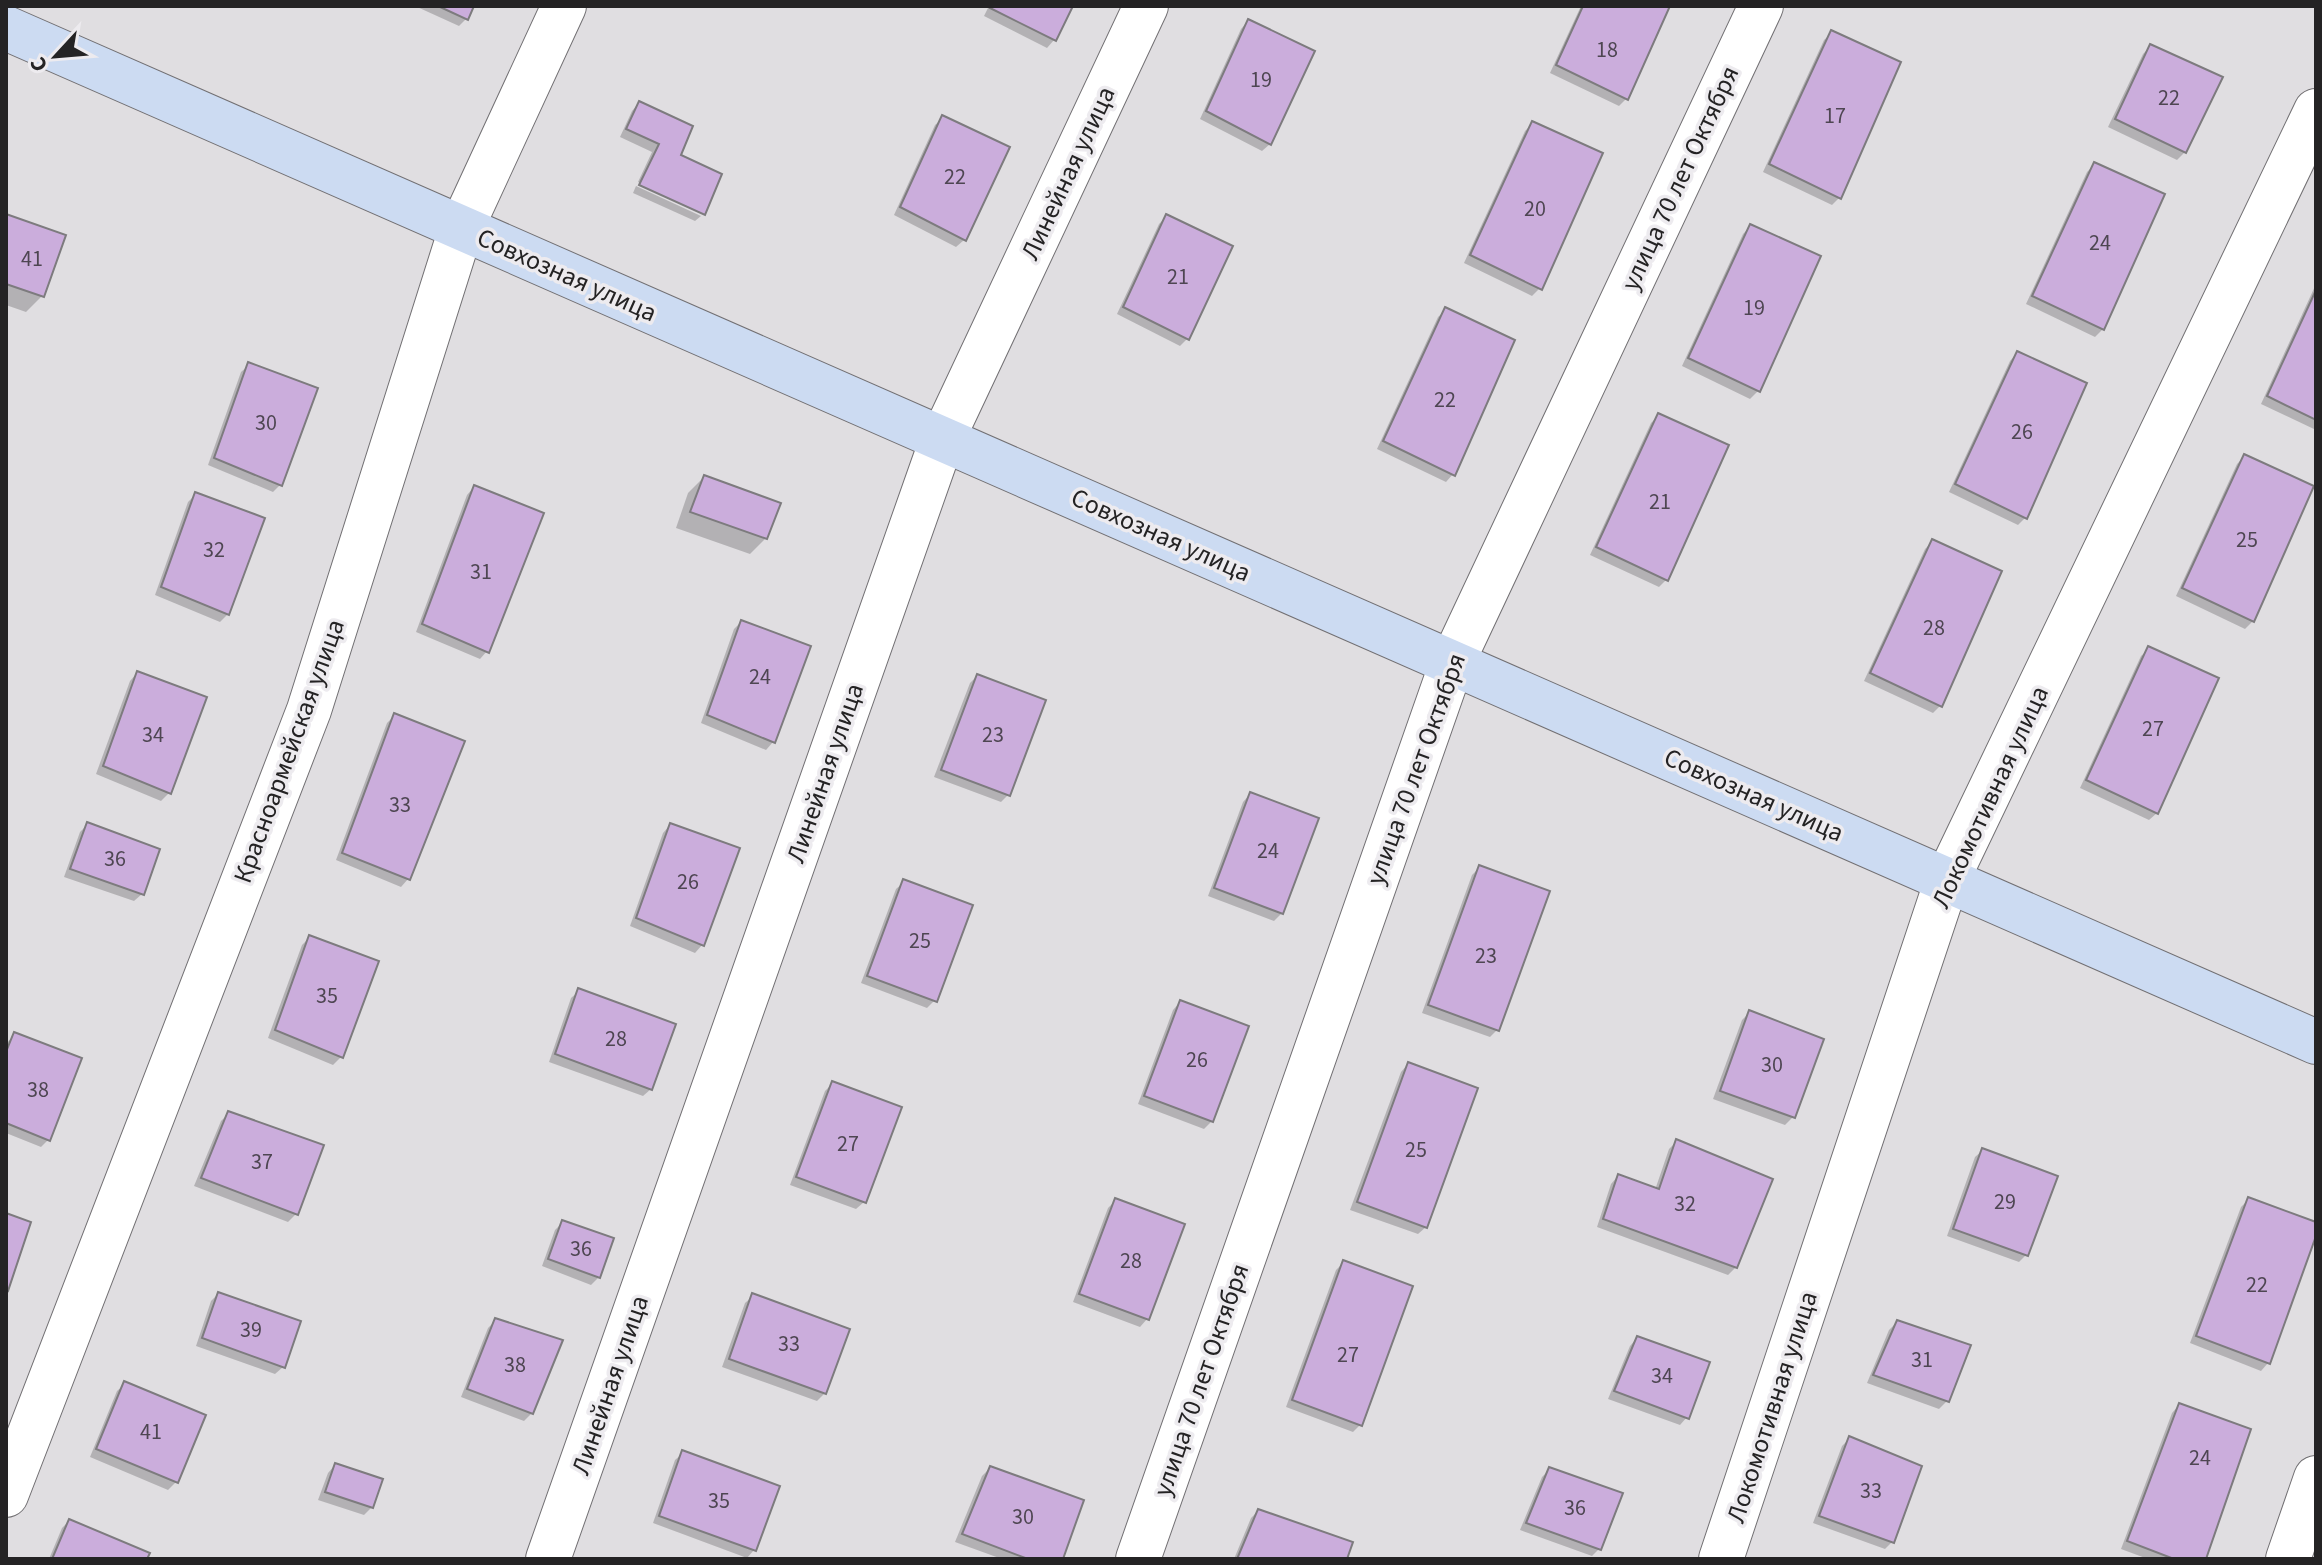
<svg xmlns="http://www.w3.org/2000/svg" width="2322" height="1565" viewBox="0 0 2322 1565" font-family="'Source Sans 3',sans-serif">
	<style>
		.shadow { fill: #0003 }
		.building { fill: #cbaddc; stroke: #7d7b7e; stroke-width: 2 }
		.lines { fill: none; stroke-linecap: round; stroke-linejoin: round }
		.street-casing { stroke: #727073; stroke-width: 46 }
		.secondary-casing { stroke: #727073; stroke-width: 46 }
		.street { stroke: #fff; stroke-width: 44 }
		.secondary { stroke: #ccdbf2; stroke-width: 44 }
		.labels { text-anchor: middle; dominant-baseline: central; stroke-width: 7; stroke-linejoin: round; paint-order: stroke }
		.number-label { font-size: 22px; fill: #4e4652 }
		.street-label { font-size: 26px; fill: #242324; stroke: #edebef }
	</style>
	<rect width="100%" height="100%" fill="#e0dee1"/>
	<g class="shadow">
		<path d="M415 6H472L467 18 459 26Z"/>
		<path d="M989 6H1071L1054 40 1047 48 984 16Z"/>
		<path d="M1581 6H1667L1626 99 1619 106 1550 73Z"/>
		<path d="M1248 21 1270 144 1262 151 1200 119 1241 29Z"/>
		<path d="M1832 33 1839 198 1832 205 1763 172 1824 40Z"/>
		<path d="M2150 47 2185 152 2177 160 2108 127 2143 54Z"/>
		<path d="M639 103 679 156 720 175 702 214V212L638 182 652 152 620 137 632 111Z"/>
		<path d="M943 118 1007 148 964 240 956 247 894 215 935 125Z"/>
		<path d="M1532 124 1540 288 1532 296 1464 263 1525 131Z"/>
		<path d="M2094 165 2103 329 2095 337 2026 304 2087 172Z"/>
		<path d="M636 186 701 216 695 221 633 193Z"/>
		<path d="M6 217 42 296 26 312 6 305Z"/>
		<path d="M1166 217 1187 339 1180 346 1117 314 1159 224Z"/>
		<path d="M1750 227 1818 257 1758 391 1750 399 1682 366 1743 234Z"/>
		<path d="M2316 284V430L2261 404Z"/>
		<path d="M1446 310 1453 474 1446 482 1377 449 1438 317Z"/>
		<path d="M2017 353 2025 518 2018 525 1949 492 2010 361Z"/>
		<path d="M249 365 281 484 273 492 208 465 241 372Z"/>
		<path d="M1658 416 1666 580 1659 587 1590 555 1651 423Z"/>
		<path d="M2244 457 2253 621 2245 629 2176 596 2237 464Z"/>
		<path d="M704 477 766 538 750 554 676 528 688 493Z"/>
		<path d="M474 487 487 651 480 659 416 632 467 495Z"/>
		<path d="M196 494 228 614 220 622 155 595 188 502Z"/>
		<path d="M1932 542 1940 706 1933 713 1864 681 1925 549Z"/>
		<path d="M741 622 773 742 766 750 701 723 734 629Z"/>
		<path d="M2149 649 2157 813 2149 820 2080 788 2141 656Z"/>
		<path d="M137 673 204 698 169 793 161 801 96 774 130 681Z"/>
		<path d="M977 676 1008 795 1001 802 934 777 970 683Z"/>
		<path d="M395 715 408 879 401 887 336 860 387 723Z"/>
		<path d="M1250 794 1282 913 1274 921 1208 896 1243 802Z"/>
		<path d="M87 825 142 894 134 901 64 877 80 832Z"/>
		<path d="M670 825 702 945 695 953 630 926 663 833Z"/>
		<path d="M1480 867 1497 1030 1490 1037 1422 1013 1472 875Z"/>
		<path d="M904 882 935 1000 927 1008 861 983 896 889Z"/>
		<path d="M309 938 377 962 341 1057 333 1065 268 1038 302 945Z"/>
		<path d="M579 991 651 1089 643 1096 549 1062 571 998Z"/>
		<path d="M1180 1002 1212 1121 1204 1129 1138 1104 1173 1010Z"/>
		<path d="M1749 1013 1822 1040 1793 1117 1785 1125 1713 1099 1742 1020Z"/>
		<path d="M15 1034 48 1140 41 1147 6 1133V1044Z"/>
		<path d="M1408 1064 1426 1227 1418 1234 1350 1210 1401 1072Z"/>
		<path d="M833 1083 864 1202 856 1209 790 1185 825 1091Z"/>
		<path d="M229 1113 321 1146 296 1214 288 1222 194 1186 221 1121Z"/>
		<path d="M1677 1141 1736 1267 1728 1275 1597 1227 1611 1184 1618 1176 1655 1190 1669 1149Z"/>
		<path d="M1983 1150 2027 1254 2019 1262 1947 1236 1975 1157Z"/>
		<path d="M1116 1200 1147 1319 1140 1327 1073 1302 1108 1208Z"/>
		<path d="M2248 1200 2316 1224 2268 1363 2261 1371 2190 1343 2241 1207Z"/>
		<path d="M562 1223 599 1277 591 1285 542 1266 555 1230Z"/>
		<path d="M1344 1262 1360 1425 1353 1432 1286 1407 1336 1270Z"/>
		<path d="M218 1294 283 1367 275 1374 196 1346 211 1301Z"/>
		<path d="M753 1296 825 1393 817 1401 722 1367 745 1303Z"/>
		<path d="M496 1320 532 1413 524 1421 461 1397 488 1328Z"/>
		<path d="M1897 1322 1947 1401 1939 1409 1867 1383 1889 1330Z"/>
		<path d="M1637 1338 1687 1417 1680 1425 1608 1399 1630 1346Z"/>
		<path d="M125 1384 176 1482 168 1490 90 1457 117 1391Z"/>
		<path d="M2179 1405 2203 1559H2148L2121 1549 2172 1413Z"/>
		<path d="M1850 1438 1892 1542 1885 1549 1813 1523 1842 1446Z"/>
		<path d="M683 1453 754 1550 747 1558 653 1523 675 1460Z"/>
		<path d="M335 1465 372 1507 364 1515 318 1500 328 1473Z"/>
		<path d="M990 1468 1061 1559H1002L955 1542 982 1476Z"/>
		<path d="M1550 1469 1600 1548 1592 1556 1520 1530 1542 1477Z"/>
		<path d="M1258 1511 1345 1559H1234L1251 1518Z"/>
		<path d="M69 1521 145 1559H49L62 1528Z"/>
	</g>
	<g class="building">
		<path d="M438 6H474L468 20Z"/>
		<path d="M991 6H1073L1056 41 990 8Z"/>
		<path d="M1583 6H1670L1628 100 1556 65Z"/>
		<path d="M1248 19 1315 51 1271 145 1206 111Z"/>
		<path d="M1831 30 1901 62 1841 199 1769 164Z"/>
		<path d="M2150 44 2223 77 2186 153 2115 119Z"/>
		<path d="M639 101 693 126 681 155 722 174 705 215 639 185 659 144 626 129Z"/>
		<path d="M942 115 1010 147 966 241 900 207Z"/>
		<path d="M1532 121 1603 153 1542 290 1470 255Z"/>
		<path d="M2094 162 2165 194 2104 330 2032 296Z"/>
		<path d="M6 214 66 235 44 297 6 284Z"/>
		<path d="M1166 214 1233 246 1189 340 1123 307Z"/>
		<path d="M1750 224 1821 256 1760 392 1688 358Z"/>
		<path d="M2316 290V420L2267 396Z"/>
		<path d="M1445 307 1515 340 1455 476 1383 441Z"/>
		<path d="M2017 351 2087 383 2027 519 1955 484Z"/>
		<path d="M248 362 318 388 282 486 214 458Z"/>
		<path d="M1658 413 1729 445 1668 581 1596 547Z"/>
		<path d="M2244 454 2314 486 2254 622 2182 588Z"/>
		<path d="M704 475 781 503 767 539 690 512Z"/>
		<path d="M474 485 544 513 489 653 422 624Z"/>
		<path d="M195 492 265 518 229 615 161 587Z"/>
		<path d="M1932 539 2002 571 1942 707 1870 673Z"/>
		<path d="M741 620 811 646 775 743 707 715Z"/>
		<path d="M2148 646 2219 678 2158 814 2086 780Z"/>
		<path d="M137 671 207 697 171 794 103 766Z"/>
		<path d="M977 674 1046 700 1010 796 941 770Z"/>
		<path d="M394 713 465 741 410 880 342 853Z"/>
		<path d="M1250 792 1319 818 1283 914 1214 888Z"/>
		<path d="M87 822 160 849 144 895 70 869Z"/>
		<path d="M670 823 740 848 704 946 636 918Z"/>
		<path d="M1479 865 1550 891 1499 1031 1428 1005Z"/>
		<path d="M903 879 973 905 937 1002 867 976Z"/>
		<path d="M309 935 379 961 343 1058 275 1030Z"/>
		<path d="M578 988 676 1024 652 1090 555 1054Z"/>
		<path d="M1180 1000 1249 1026 1213 1122 1144 1096Z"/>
		<path d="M1749 1010 1824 1039 1795 1118 1720 1091Z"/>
		<path d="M14 1032 82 1058 50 1141 6 1123V1052Z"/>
		<path d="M1408 1062 1478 1088 1427 1228 1357 1202Z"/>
		<path d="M832 1081 902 1107 866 1203 796 1177Z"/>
		<path d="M228 1111 324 1145 298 1215 201 1178Z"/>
		<path d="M1676 1139 1773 1179 1737 1268 1603 1219 1618 1174 1659 1189Z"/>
		<path d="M1982 1148 2058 1176 2028 1256 1953 1229Z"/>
		<path d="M2248 1197 2316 1222V1236L2270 1364 2196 1336Z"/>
		<path d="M1115 1198 1185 1224 1149 1320 1079 1294Z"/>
		<path d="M6 1213 31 1222 8 1291 6 1290Z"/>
		<path d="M562 1220 614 1238 600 1278 548 1259Z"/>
		<path d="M1343 1260 1413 1286 1362 1426 1292 1400Z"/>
		<path d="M218 1292 301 1321 285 1368 202 1338Z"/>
		<path d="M752 1293 850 1329 826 1394 729 1359Z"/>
		<path d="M495 1318 563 1340 533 1414 467 1389Z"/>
		<path d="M1897 1320 1971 1345 1949 1402 1873 1375Z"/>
		<path d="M1637 1336 1710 1362 1689 1419 1614 1391Z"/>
		<path d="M124 1381 206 1415 178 1483 96 1449Z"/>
		<path d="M2179 1403 2251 1429 2206 1559H2174L2127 1541Z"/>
		<path d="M1849 1436 1922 1466 1894 1543 1819 1516Z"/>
		<path d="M682 1450 780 1486 756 1551 659 1516Z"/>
		<path d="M335 1463 383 1479 373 1508 325 1492Z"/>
		<path d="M990 1466 1084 1500 1063 1559H1028L962 1534Z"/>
		<path d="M1549 1467 1623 1493 1601 1550 1526 1523Z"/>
		<path d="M1258 1509 1353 1542 1347 1559H1237Z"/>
		<path d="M69 1519 150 1553 147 1559H52Z"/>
	</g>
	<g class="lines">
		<g class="street-casing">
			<g id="street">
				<path d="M6 1495 309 710 461 229 564 6"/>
				<path d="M548 1559 942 440 1146 6"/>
				<path d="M1138 1559 1452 663 1761 6"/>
				<path d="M1721 1559 1947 880 2316 111"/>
				<path d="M2288 1559 2316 1478"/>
			</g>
		</g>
		<g class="secondary-casing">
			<path id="secondary" d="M6 28 2316 1042"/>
		</g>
		<use href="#street" class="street"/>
		<use href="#secondary" class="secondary"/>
	</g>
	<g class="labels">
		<g class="number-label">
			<text x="1607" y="50">18</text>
			<text x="1261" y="80">19</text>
			<text x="2169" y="98">22</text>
			<text x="1835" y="116">17</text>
			<text x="955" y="177">22</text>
			<text x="1535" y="209">20</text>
			<text x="2100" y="243">24</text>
			<text x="32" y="259">41</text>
			<text x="1178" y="277">21</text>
			<text x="1754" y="308">19</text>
			<text x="1445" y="400">22</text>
			<text x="266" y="423">30</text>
			<text x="2022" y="432">26</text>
			<text x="1660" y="502">21</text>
			<text x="2247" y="540">25</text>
			<text x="214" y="550">32</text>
			<text x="481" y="572">31</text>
			<text x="1934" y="628">28</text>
			<text x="760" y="677">24</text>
			<text x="2153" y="729">27</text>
			<text x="153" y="735">34</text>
			<text x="993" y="735">23</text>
			<text x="400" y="805">33</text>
			<text x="1268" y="851">24</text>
			<text x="115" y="859">36</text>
			<text x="688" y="882">26</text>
			<text x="920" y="941">25</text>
			<text x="1486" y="956">23</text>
			<text x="327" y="996">35</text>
			<text x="616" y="1039">28</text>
			<text x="1197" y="1060">26</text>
			<text x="1772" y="1065">30</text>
			<text x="38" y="1090">38</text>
			<text x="848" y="1144">27</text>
			<text x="1416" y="1150">25</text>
			<text x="262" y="1162">37</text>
			<text x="2005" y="1202">29</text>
			<text x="1685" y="1204">32</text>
			<text x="581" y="1249">36</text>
			<text x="1131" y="1261">28</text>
			<text x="2257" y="1285">22</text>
			<text x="251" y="1330">39</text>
			<text x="789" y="1344">33</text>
			<text x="1348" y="1355">27</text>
			<text x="1922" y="1360">31</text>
			<text x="515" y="1365">38</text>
			<text x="1662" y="1376">34</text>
			<text x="151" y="1432">41</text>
			<text x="2200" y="1458">24</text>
			<text x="1871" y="1491">33</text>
			<text x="719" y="1501">35</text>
			<text x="1575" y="1508">36</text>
			<text x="1023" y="1517">30</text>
		</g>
		<g class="street-label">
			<text transform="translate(1068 173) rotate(-65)">Линейная улица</text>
			<text transform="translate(1680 178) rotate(-65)">улица 70 лет Октября</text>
			<text transform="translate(567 275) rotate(24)">Совхозная улица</text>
			<text transform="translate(1161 535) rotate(24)">Совхозная улица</text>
			<text transform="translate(289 751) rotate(-70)">Красноармейская улица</text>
			<text transform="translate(1416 769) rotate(-70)">улица 70 лет Октября</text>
			<text transform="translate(825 773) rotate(-71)">Линейная улица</text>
			<text transform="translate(1754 795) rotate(24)">Совхозная улица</text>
			<text transform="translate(1990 797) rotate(-65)">Локомотивная улица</text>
			<text transform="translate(1201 1380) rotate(-71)">улица 70 лет Октября</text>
			<text transform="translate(610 1385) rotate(-71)">Линейная улица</text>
			<text transform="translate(1772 1407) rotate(-72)">Локомотивная улица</text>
		</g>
	</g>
	<rect width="2322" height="1565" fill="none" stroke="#242324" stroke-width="16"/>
	<g transform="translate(56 56) rotate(244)" stroke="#edebef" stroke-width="6" paint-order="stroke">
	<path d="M0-6L14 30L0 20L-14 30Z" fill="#242324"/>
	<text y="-12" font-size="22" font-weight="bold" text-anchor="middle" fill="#242324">С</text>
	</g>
</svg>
